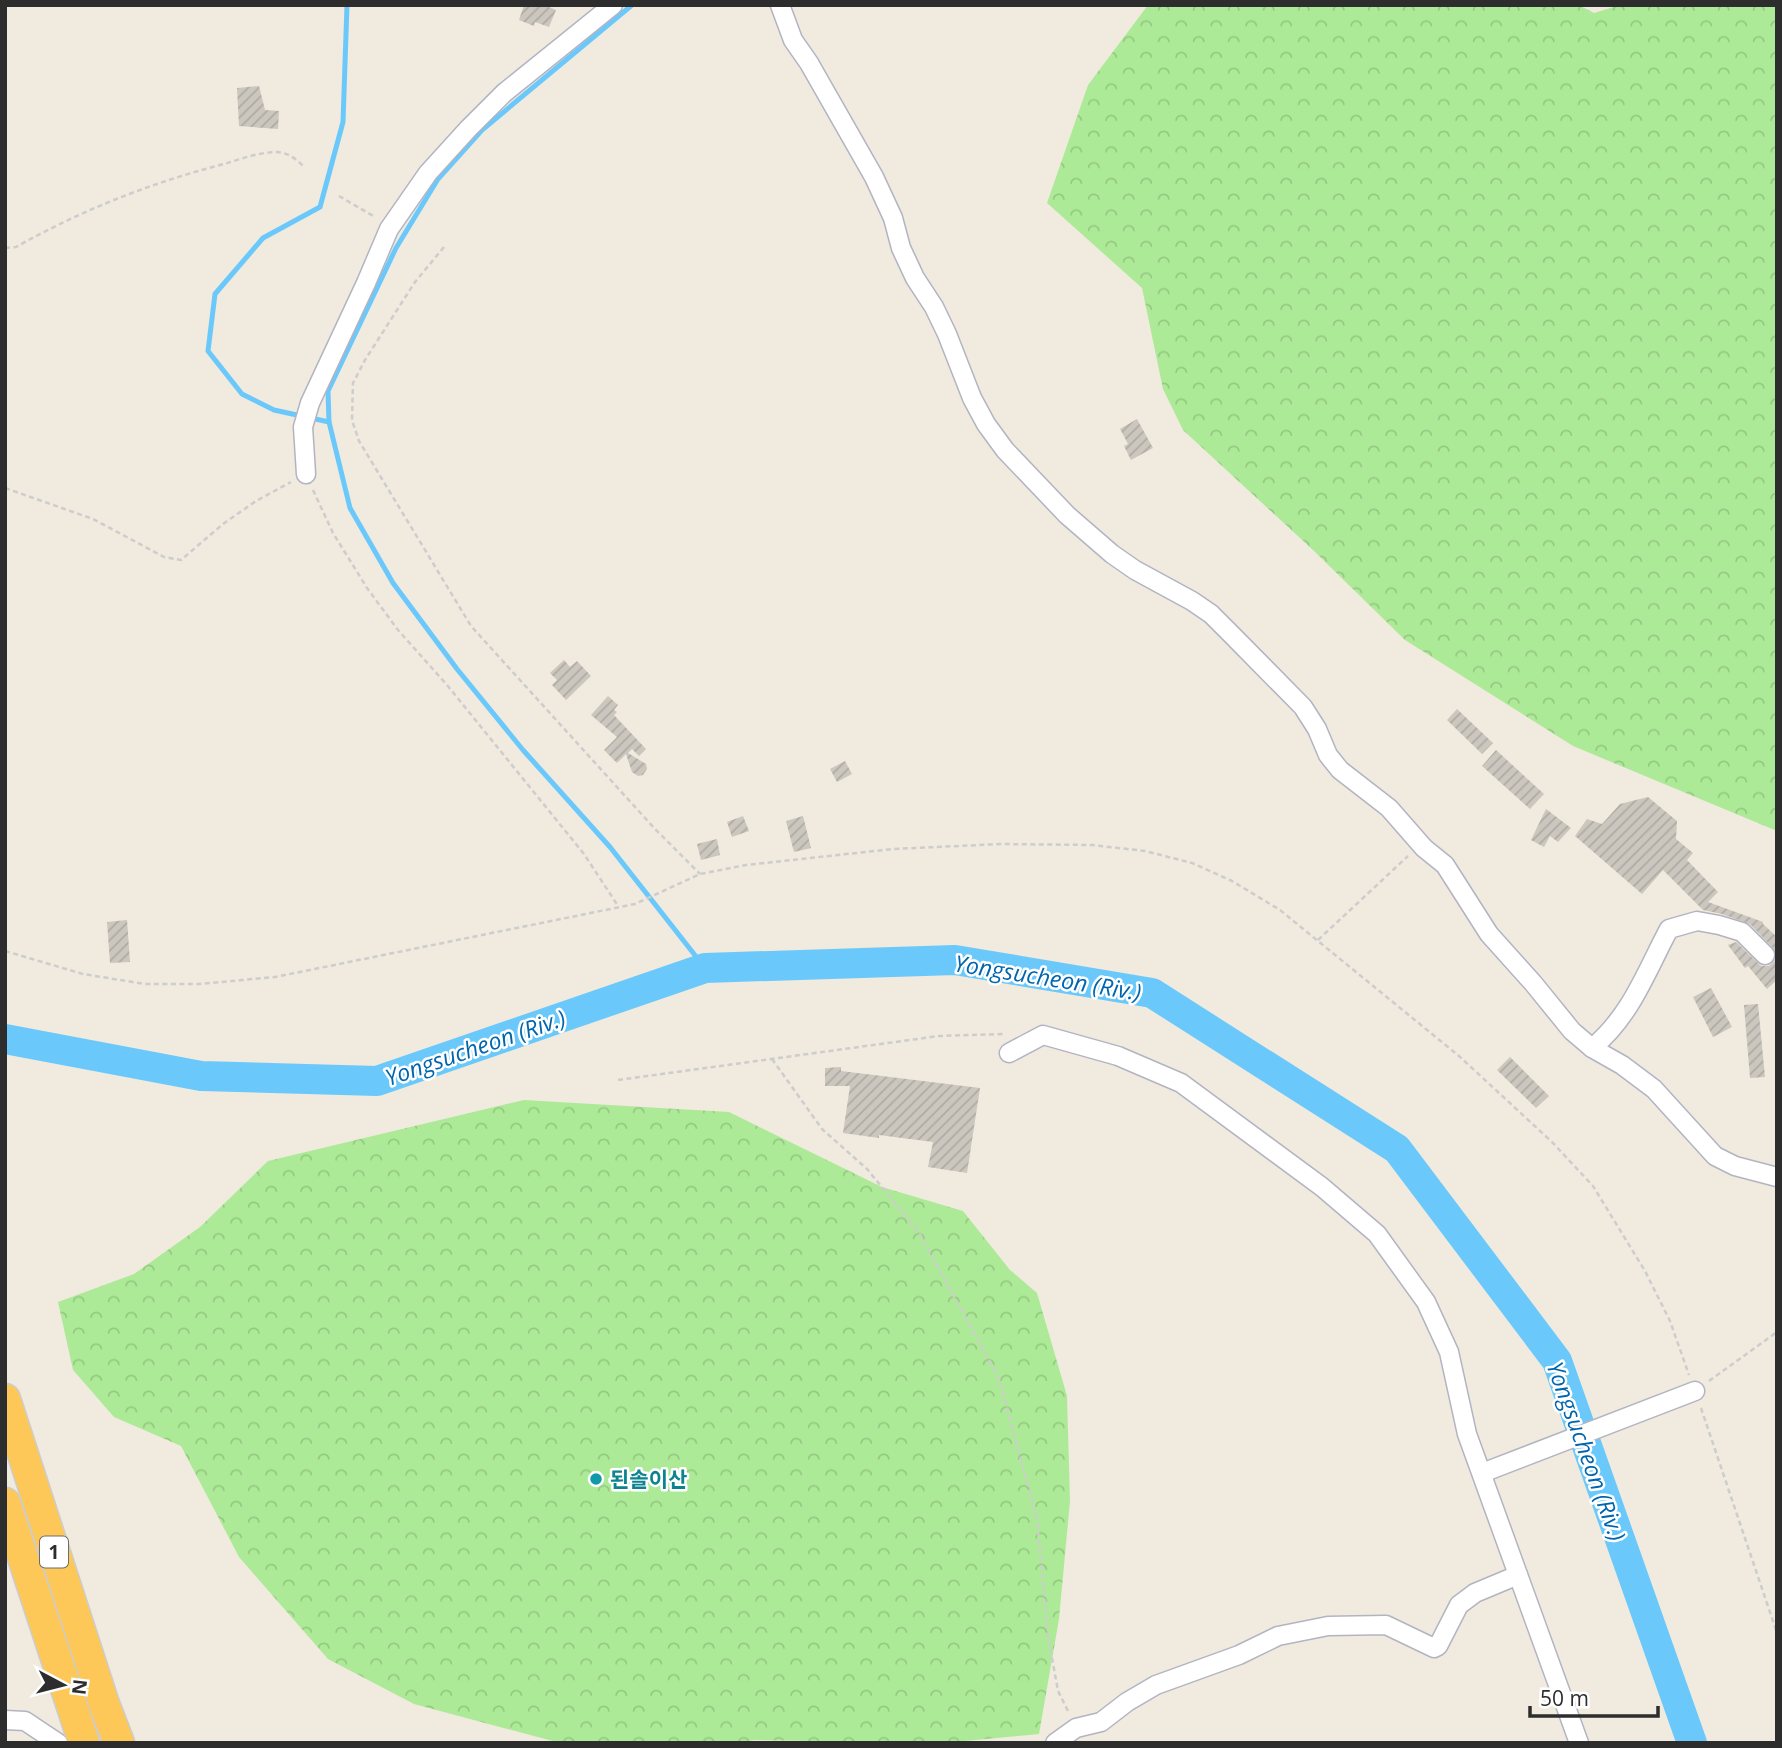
<svg xmlns="http://www.w3.org/2000/svg" width="1782" height="1748" viewBox="0 0 1782 1748" font-family="'Open Sans','Noto Sans KR',sans-serif">
	<style>
		.forest { fill: url(#forest-crowns) }
		.lines { fill: none; stroke-linecap: round; stroke-linejoin: round }
		.stream { stroke: #6ac9fa; stroke-width: 5 }
		.river { stroke: #6ac9fa; stroke-width: 30 }
		.building { fill: url(#building-hatch) }
		.minor-casing { stroke: #b3b4c2; stroke-width: 21 }
		.trunk-casing { stroke: #cdcdcd; stroke-width: 33 }
		.path { stroke: #cdcdcd; stroke-width: 2.5; stroke-dasharray: 5 3.5; stroke-linecap: butt }
		.minor { stroke: #fff; stroke-width: 18 }
		.trunk { stroke: #fec858; stroke-width: 30 }
		.culture-dot { fill: #0f9aa8; stroke: #fff; stroke-width: 2.5 }
		.labels { text-anchor: middle; dominant-baseline: central; stroke-width: 5; stroke-linejoin: round; paint-order: stroke }
		.shield { fill: #fff; stroke: #6c6c6c; stroke-width: 2 }
		.shield-label { font-size: 19px; font-weight: bold; fill: #2d2d2d }
		.culture-label { font-size: 21px; font-weight: bold; fill: #0d838f; stroke: #fff; text-anchor: start }
		.water-label { font-size: 23px; font-style: italic; fill: #0165ad; stroke: #fff }
	</style>
	<defs>
		<pattern id="forest-crowns" width="20" height="18" patternUnits="userSpaceOnUse" patternTransform="scale(1.75)"><rect width="20" height="18" fill="#adea97"/><path d="M2 6a3 3 0 1 1 6 0M12 15a3 3 0 1 1 6 0" fill="none" stroke="#95c982"/></pattern>
		<pattern id="building-hatch" width="6" height="6" patternUnits="userSpaceOnUse" patternTransform="scale(1.75)"><rect width="6" height="6" fill="#cbc7be"/><path d="M-1 1l2-2M0 6l6-6M5 7l2-2" fill="none" stroke="#afaba4"/></pattern>
	</defs>
	<rect width="100%" height="100%" fill="#f0eadf"/>
	<g class="forest">
		<path d="M1148 5H1579L1594 13 1620 5H1777V831L1573 746 1405 640 1313 550 1183 430 1163 389 1142 288 1047 203 1088 85Z"/>
		<path d="M524 1100 729 1112 882 1187 963 1211 1010 1270 1037 1293 1067 1396 1070 1501 1059 1619 1039 1734 943 1743 754 1740 737 1743H560L414 1704 328 1659 239 1557 181 1446 114 1417 73 1370 58 1302 134 1274 200 1227 268 1161Z"/>
	</g>
	<g class="lines">
		<g class="stream">
			<path d="M347 5 343 122 320 207 263 238 215 294 208 351 242 394 274 410 329 422 350 508 393 583 457 669 523 750 610 847 705 968"/>
			<path d="M329 422 328 391 396 248 438 179 482 130 632 5"/>
		</g>
		<path class="river" d="M5 1039 201 1076 377 1081 705 968 955 960 1152 993 1397 1149 1557 1361 1692 1743"/>
	</g>
	<g class="building">
		<path d="M524 5H544L556 10 549 27 535 22 534 26 519 20Z"/>
		<path d="M259 86 265 110 279 111 278 129 239 126 237 88Z"/>
		<path d="M1137 419 1153 448 1131 460 1124 446 1128 444 1120 429Z"/>
		<path d="M564 660 570 667 577 661 591 676 566 700 552 685 557 680 550 673Z"/>
		<path d="M608 696 618 705 614 710 617 712 614 715 646 749 639 756 632 749 628 753 646 764 647 769 643 775 638 776 632 772 626 754 617 763 604 750 617 737 591 715Z"/>
		<path d="M1457 709 1493 743 1482 754 1447 720Z"/>
		<path d="M1496 750 1544 794 1530 809 1482 766Z"/>
		<path d="M845 761 852 774 837 782 830 769Z"/>
		<path d="M1648 797 1677 821 1676 839 1693 853 1687 860 1718 892 1708 902 1763 922V924L1777 937V980L1767 989 1748 966 1745 968 1728 945 1736 942 1761 966H1769L1773 962 1776 957 1773 948 1750 924 1722 914 1703 910 1663 870 1642 894 1575 836 1587 819 1602 824 1620 804Z"/>
		<path d="M1546 809 1571 828 1558 842 1550 836 1544 847 1531 840Z"/>
		<path d="M743 816 749 831 732 837 727 822Z"/>
		<path d="M803 816 811 848 794 852 786 821Z"/>
		<path d="M717 839 720 855 701 860 697 844Z"/>
		<path d="M127 920 130 962 110 963 107 922Z"/>
		<path d="M1711 988 1732 1027 1713 1037 1693 997Z"/>
		<path d="M1758 1004 1765 1077 1750 1078 1744 1005Z"/>
		<path d="M1510 1057 1549 1096 1536 1108 1497 1070Z"/>
		<path d="M841 1067V1071L980 1088 967 1173 928 1167 933 1142 879 1135V1138L843 1133 850 1086H825V1068Z"/>
	</g>
	<g class="lines">
		<g class="minor-casing">
			<g id="minor">
				<path d="M780 5 793 40 809 63 874 177 893 218 901 248 915 278 934 307 947 334 972 398 986 424 1005 450 1067 515 1112 554 1135 570 1192 601 1211 614 1231 634 1303 707 1317 729 1328 755 1340 770 1389 808 1424 848 1445 865 1489 934 1533 983 1572 1031 1592 1048 1622 1065 1654 1089 1715 1156 1735 1166 1777 1177"/>
				<path d="M306 474 303 427 310 403 366 283 389 229 428 173 468 129 504 93 613 5"/>
				<path d="M1592 1048C1631 1016 1646 972 1669 929L1697 921 1719 925 1742 932 1765 955"/>
				<path d="M1009 1053 1043 1035 1118 1056 1181 1083 1322 1187 1377 1234 1426 1302 1449 1352 1467 1434 1579 1743"/>
				<path d="M1482 1473 1695 1391"/>
				<path d="M5 1720 25 1721 58 1743"/>
				<path d="M1055 1743 1076 1728 1101 1722 1127 1702 1156 1685 1239 1655 1278 1636 1328 1626 1386 1625 1434 1648 1438 1646 1459 1605 1475 1593 1518 1575"/>
			</g>
		</g>
		<g class="trunk-casing">
			<g id="trunk">
				<path d="M5 1399 104 1704 119 1743"/>
				<path d="M5 1503 84 1743"/>
			</g>
		</g>
		<g class="path">
			<path d="M339 196 375 217"/>
			<path d="M444 247 415 282 365 360 353 383 352 420 359 441 471 626 655 829 700 874"/>
			<path d="M5 248 16 247C82 210 150 183 224 164 241 159 259 152 277 152 288 153 297 159 304 167"/>
			<path d="M5 488 93 519 164 557 181 560 223 524 256 501 291 482"/>
			<path d="M313 490 333 533 367 588 398 630 447 685 584 854 618 906"/>
			<path d="M1318 940 1408 856"/>
			<path d="M5 951 83 974 145 984H199L275 977 635 904 700 874 746 865 893 849 1001 844 1092 845 1145 851 1192 863 1232 881 1280 910 1459 1056 1552 1142 1593 1186 1645 1271 1670 1321 1689 1375"/>
			<path d="M772 1059 822 1129 867 1169 918 1231 999 1378 1037 1519 1048 1636 1058 1691 1069 1713"/>
			<path d="M618 1080 939 1036 1005 1034"/>
			<path d="M1709 1381 1777 1332"/>
			<path d="M1701 1408 1777 1633"/>
		</g>
		<use href="#minor" class="minor"/>
		<use href="#trunk" class="trunk"/>
	</g>
	<circle class="culture-dot" cx="596" cy="1479" r="7"/>
	<g class="labels">
		<rect class="shield" x="40" y="1536.5" width="28" height="31" rx="5"/>
		<g class="shield-label">
			<text x="54" y="1552">1</text>
		</g>
		<g class="culture-label">
			<text x="610" y="1479">된솔이산</text>
		</g>
		<g class="water-label">
			<text transform="translate(1048 977) rotate(9)">Yongsucheon (Riv.)</text>
			<text transform="translate(475 1047) rotate(-19)">Yongsucheon (Riv.)</text>
			<text transform="translate(1587 1451) rotate(70)">Yongsucheon (Riv.)</text>
		</g>
	</g>
	<rect width="1782" height="1748" fill="none" stroke="#2d2d2d" stroke-width="14"/>
	<g transform="translate(63 1685) rotate(97)" stroke="#ffffff" stroke-width="5" paint-order="stroke">
	<path d="M0-5L12 26L0 18L-12 26Z" fill="#2d2d2d"/>
	<text y="-10" font-size="19" font-weight="bold" text-anchor="middle" fill="#2d2d2d">N</text>
	</g>
	<path d="M1530 1706v10h128v-10" fill="none" stroke="#2d2d2d" stroke-width="3.5"/>
	<text x="1540" y="1706" font-size="21" fill="#2d2d2d" stroke="#ffffff" stroke-width="5" paint-order="stroke">50 m</text>
</svg>
